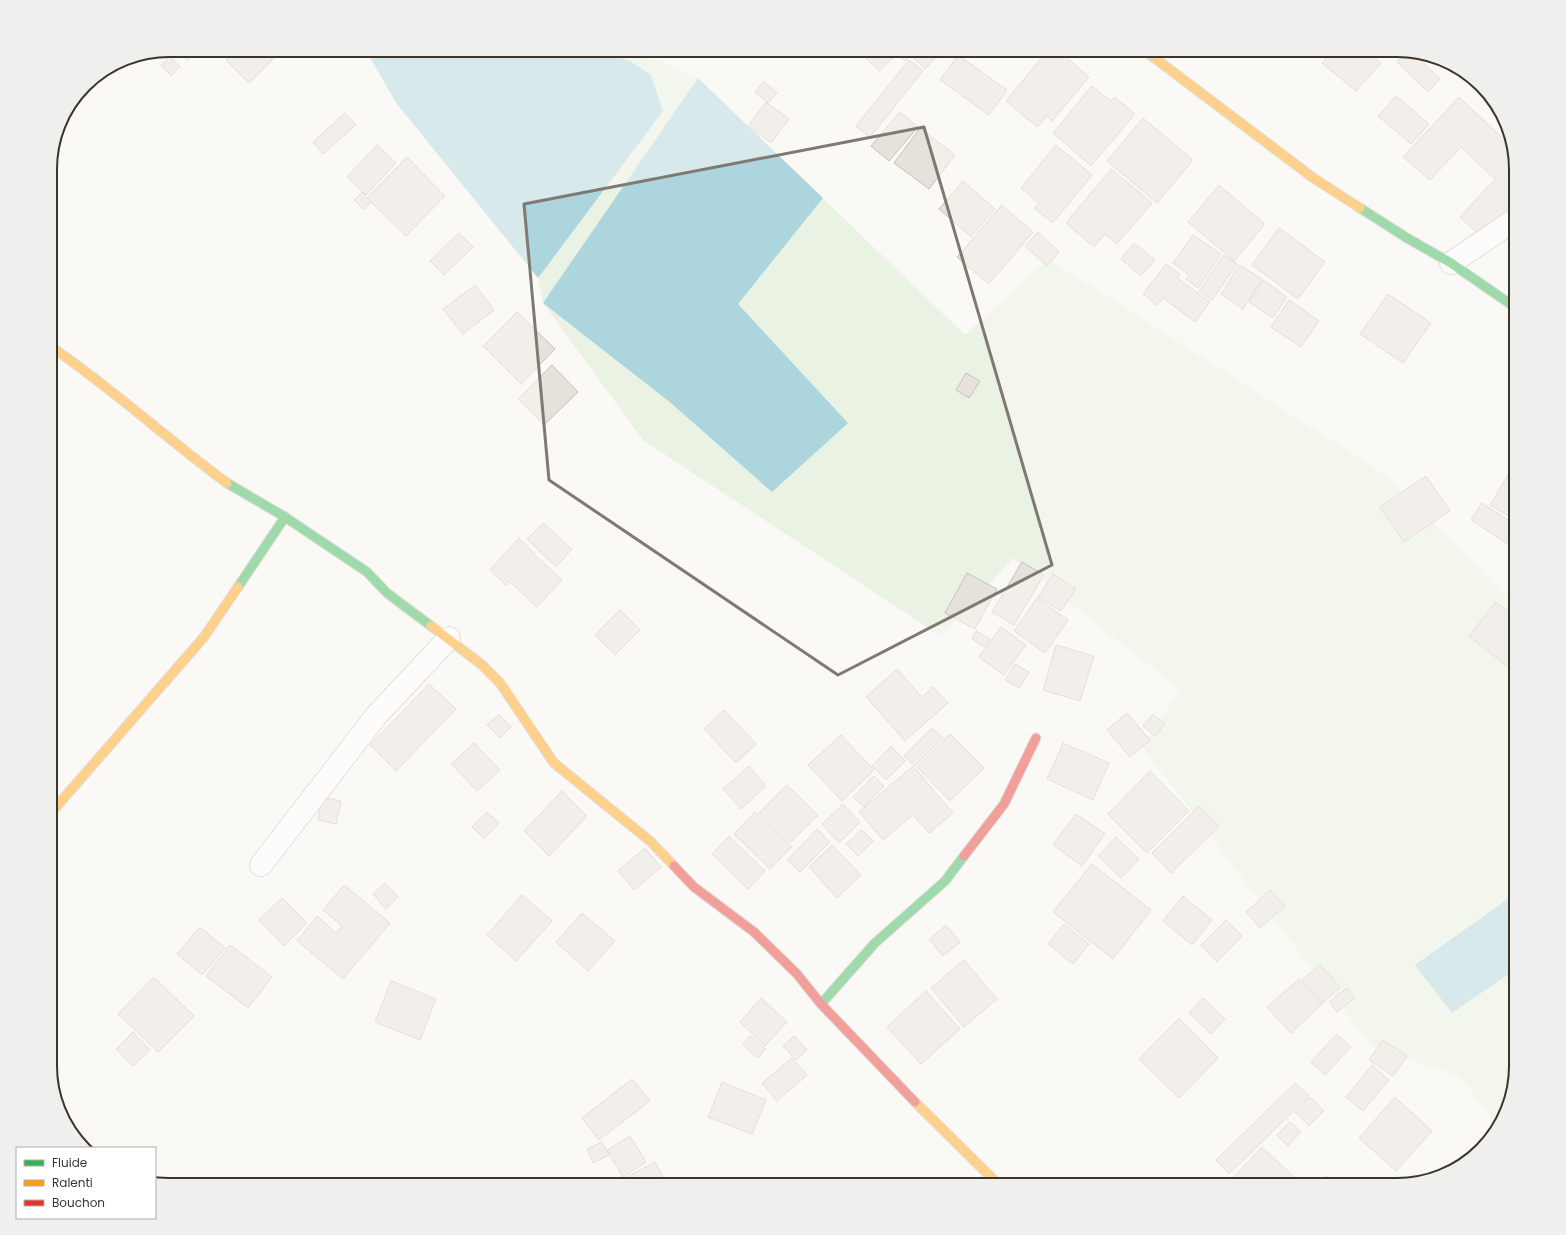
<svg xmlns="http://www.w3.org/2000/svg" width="1566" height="1235" viewBox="0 0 1566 1235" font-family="Poppins,sans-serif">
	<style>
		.green { fill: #e9f2e3 }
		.water { fill: #acd5de }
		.building { fill: #e6e2db; stroke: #c5c1bb }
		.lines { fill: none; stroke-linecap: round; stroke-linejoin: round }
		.street-casing { stroke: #c6c2bc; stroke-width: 24 }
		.fast-casing { stroke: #c6c2bc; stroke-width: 11 }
		.slow-casing { stroke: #c6c2bc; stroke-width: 11 }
		.jam-casing { stroke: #c6c2bc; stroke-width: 11 }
		.street { stroke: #fefefe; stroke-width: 22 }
		.fast { stroke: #30b455; stroke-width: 9 }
		.slow { stroke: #ff9f0a; stroke-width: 9 }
		.jam { stroke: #e5322d; stroke-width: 9 }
		.marked { fill: none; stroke: #7e7a71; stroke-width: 3; stroke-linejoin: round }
		.rim { fill: none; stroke: #3b352a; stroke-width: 2 }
	</style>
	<rect width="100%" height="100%" fill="#fbf9f6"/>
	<path class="green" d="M364 50H635L698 78 965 335 1049 259 1387 476 1516 608V1066L1510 1104 1497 1126 1460 1076 1373 1048 1142 747 1180 690 1013 558 942 637 643 440 543 303 538 278 397 104Z"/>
	<g class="water">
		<path d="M369 50H597L628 60 651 75 663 111 538 278 397 104 367 52Z"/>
		<path d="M698 78 823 198 738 304 848 423 772 492 671 403 543 303Z"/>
		<path d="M1516 893V969L1452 1013 1415 965Z"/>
	</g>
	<g class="building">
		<path d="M177 50H197L187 60Z"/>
		<path d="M226 50H282L249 83 226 60 231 55Z"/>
		<path d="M858 50H889L895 56 879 71Z"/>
		<path d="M893 50H943L925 69 911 55 905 61Z"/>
		<path d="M1048 50H1058L1089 77 1052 121 1047 116 1037 127 1006 101Z"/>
		<rect x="1228" y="50" width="15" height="4"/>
		<path d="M1333 50H1365L1381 63 1356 91 1322 63Z"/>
		<path d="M1372 50H1389L1382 58Z"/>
		<path d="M1408 52 1414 53 1440 79 1428 92 1397 62Z"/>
		<path d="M958 55 1007 90 989 115 940 80Z"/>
		<path d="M170 56 180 67 171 76 161 65Z"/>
		<path d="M909 60 923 71 870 137 856 126Z"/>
		<path d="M764 81 777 93 768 103 755 92Z"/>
		<path d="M1092 86 1111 101 1115 97 1135 114 1091 166 1053 133Z"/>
		<path d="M1396 96 1429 124 1411 144 1378 116Z"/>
		<path d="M1459 97 1510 145 1516 169V205L1484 239 1460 217 1495 179 1461 147 1430 180 1403 157Z"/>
		<path d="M766 102 789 119 771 143 748 126Z"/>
		<path d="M900 112 918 127 889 161 871 146Z"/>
		<path d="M345 113 356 125 323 154 313 142Z"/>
		<path d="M1143 118 1193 160 1157 203 1107 161Z"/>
		<path d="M920 128 955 155 929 189 894 163Z"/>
		<path d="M377 145 396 163 366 195 347 177Z"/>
		<path d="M1056 145 1092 175 1053 223 1034 208 1039 203 1021 188Z"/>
		<path d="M407 157 445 196 406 236 367 198Z"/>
		<path d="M1111 169 1152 203 1117 244 1105 234 1094 247 1066 223Z"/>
		<path d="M963 181 995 209 971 237 939 209Z"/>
		<path d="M1219 185 1265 224 1234 261 1188 222Z"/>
		<path d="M362 192 371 202 363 209 354 200Z"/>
		<path d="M1002 205 1033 232 989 284 957 257Z"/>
		<path d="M1279 228 1325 262 1298 299 1252 265Z"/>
		<path d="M1038 232 1059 252 1047 266 1025 246Z"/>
		<path d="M459 233 473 247 444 275 430 261Z"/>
		<path d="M1193 235 1221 254 1198 288 1186 279 1189 275 1173 263Z"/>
		<path d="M1134 243 1155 260 1141 276 1121 259Z"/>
		<path d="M1224 255 1237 264 1212 300 1199 291Z"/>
		<path d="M1166 264 1180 274 1177 278 1210 302 1195 322 1163 298 1157 305 1143 294Z"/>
		<path d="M1239 265 1262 279 1243 309 1221 294Z"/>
		<path d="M1263 280 1287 297 1273 318 1249 302Z"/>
		<path d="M475 285 494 310 463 334 443 309Z"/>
		<path d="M1388 294 1431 323 1403 363 1360 334Z"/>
		<path d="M1289 300 1319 321 1301 347 1271 327Z"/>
		<path d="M517 312 555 349 521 384 483 346Z"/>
		<path d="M552 365 578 392 544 425 518 399Z"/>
		<path d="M966 373 980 381 969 398 956 390Z"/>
		<path d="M1516 461V516L1514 519 1490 505Z"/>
		<path d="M1426 476 1450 511 1404 542 1380 507Z"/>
		<path d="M1482 503 1516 525 1515 549 1471 520Z"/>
		<path d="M543 523 572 549 556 567 527 539Z"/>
		<path d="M519 538 535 554 506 585 490 570Z"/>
		<path d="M536 556 562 580 537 607 511 583Z"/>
		<path d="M1022 562 1044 575 1014 625 992 612Z"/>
		<path d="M967 573 997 589 975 629 945 613Z"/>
		<path d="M1053 574 1076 589 1061 611 1038 597Z"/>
		<path d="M1037 598 1068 620 1045 653 1014 631Z"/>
		<path d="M1496 602 1516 618V668L1513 671 1469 636Z"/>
		<path d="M620 610 640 630 615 655 595 635Z"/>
		<path d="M1001 627 1026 645 1004 675 979 657Z"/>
		<path d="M976 631 990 639 985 647 972 639Z"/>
		<path d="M1056 645 1094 656 1080 701 1043 690Z"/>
		<path d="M1015 664 1029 672 1019 688 1005 680Z"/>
		<path d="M897 669 922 697 933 687 948 703 905 741 866 697Z"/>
		<path d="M429 684 456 709 396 771 370 745Z"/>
		<path d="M724 710 756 744 736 763 704 729Z"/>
		<path d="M1127 713 1150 740 1130 757 1107 730Z"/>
		<path d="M499 714 511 727 500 738 487 725Z"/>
		<path d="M1153 714 1165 724 1155 736 1143 726Z"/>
		<path d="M932 728 943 738 915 766 904 756Z"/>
		<path d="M950 734 984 768 950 801 917 767Z"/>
		<path d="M841 735 874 770 842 801 808 765Z"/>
		<path d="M474 743 500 770 477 791 451 764Z"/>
		<path d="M1063 743 1109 763 1093 800 1047 779Z"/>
		<path d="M891 746 905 761 886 780 872 766Z"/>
		<path d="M749 766 766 786 741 809 723 789Z"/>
		<path d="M913 766 953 813 929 833 913 815 883 840 859 812Z"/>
		<path d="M1150 771 1189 811 1147 853 1108 814Z"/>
		<path d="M874 776 884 786 864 807 853 797Z"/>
		<path d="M787 785 818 815 790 843 759 813Z"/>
		<path d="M562 791 587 816 549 856 524 831Z"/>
		<path d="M322 797 341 801 336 824 318 820Z"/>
		<path d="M843 804 860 822 839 843 822 824Z"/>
		<path d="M1199 806 1219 826 1171 873 1152 853Z"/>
		<path d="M487 812 499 823 484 839 472 827Z"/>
		<path d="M755 812 792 847 770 869 734 834Z"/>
		<path d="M1076 814 1105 834 1082 866 1053 845Z"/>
		<path d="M817 829 830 842 800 872 787 860Z"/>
		<path d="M862 830 873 841 858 856 846 844Z"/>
		<path d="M729 836 765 871 748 889 712 854Z"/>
		<path d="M1116 837 1139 859 1121 878 1098 856Z"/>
		<path d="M832 845 861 875 837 898 809 867Z"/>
		<path d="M645 848 661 867 634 890 618 871Z"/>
		<path d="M1092 864 1151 910 1113 959 1053 912Z"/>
		<path d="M385 883 398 897 386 909 373 894Z"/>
		<path d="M344 885 390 923 343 979 297 941 317 916 336 933 342 926 323 910Z"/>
		<path d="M1270 890 1285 906 1260 928 1246 912Z"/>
		<path d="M522 895 552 921 516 961 487 935Z"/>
		<path d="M1183 896 1212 920 1192 945 1163 921Z"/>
		<path d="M282 898 307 923 284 946 259 920Z"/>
		<path d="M582 913 615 941 588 971 556 942Z"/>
		<path d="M1226 920 1242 936 1217 962 1201 945Z"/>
		<path d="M1064 924 1089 944 1073 964 1048 944Z"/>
		<path d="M946 925 960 942 943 956 929 939Z"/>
		<path d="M200 927 225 948 202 975 177 954Z"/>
		<path d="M230 945 272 977 248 1008 206 976Z"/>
		<path d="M964 960 997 999 964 1027 931 988Z"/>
		<path d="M1320 965 1340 987 1323 1003 1302 980Z"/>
		<path d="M154 977 194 1016 158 1052 118 1014Z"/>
		<path d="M1299 979 1322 1004 1291 1033 1267 1007Z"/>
		<path d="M391 981 436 999 420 1040 375 1022Z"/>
		<path d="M1347 988 1355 998 1337 1012 1329 1002Z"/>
		<path d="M926 991 960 1029 921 1064 887 1027Z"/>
		<path d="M761 998 787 1022 765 1046 740 1022Z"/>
		<path d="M1203 998 1225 1019 1211 1034 1189 1013Z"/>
		<path d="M1179 1018 1218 1058 1179 1098 1139 1059Z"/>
		<path d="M133 1032 150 1050 133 1066 116 1049Z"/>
		<path d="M1337 1034 1351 1047 1325 1075 1311 1062Z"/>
		<path d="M750 1036 766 1049 758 1058 743 1045Z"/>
		<path d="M794 1036 807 1050 796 1060 783 1046Z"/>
		<path d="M1383 1040 1407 1056 1393 1076 1369 1060Z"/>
		<path d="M792 1058 807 1075 777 1101 762 1083Z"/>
		<path d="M1372 1065 1389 1080 1363 1111 1346 1097Z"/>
		<path d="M632 1079 650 1101 599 1140 582 1118Z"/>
		<path d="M722 1082 766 1100 752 1134 708 1117Z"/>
		<path d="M1295 1083 1309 1096 1229 1174 1216 1160Z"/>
		<path d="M1310 1097 1324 1111 1309 1126 1295 1112Z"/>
		<path d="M1395 1097 1432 1131 1396 1171 1359 1138Z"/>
		<path d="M1290 1122 1301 1132 1288 1146 1277 1135Z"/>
		<path d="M630 1136 646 1162 623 1177 607 1150Z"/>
		<path d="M602 1142 609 1155 593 1163 587 1149Z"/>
		<path d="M1262 1147 1296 1179 1290 1185H1229L1228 1183Z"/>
		<path d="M655 1162 668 1185H626L623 1179Z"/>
		<path d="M1326 1176 1337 1185H1318Z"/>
	</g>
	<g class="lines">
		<g class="street-casing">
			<g id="street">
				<path d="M1451 263 1516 219"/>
				<path d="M261 865 376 716 449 638"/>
			</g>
		</g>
		<g class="fast-casing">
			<g id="fast">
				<path d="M1360 208 1407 238 1451 263 1516 308"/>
				<path d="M227 483 285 517 367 572 387 593 431 626"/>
				<path d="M238 587 285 517"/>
				<path d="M821 1004 875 943 945 881 964 856"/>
			</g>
		</g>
		<g class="slow-casing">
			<g id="slow">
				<path d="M1144 50 1312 177 1360 208"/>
				<path d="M50 346C112 388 167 439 227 483"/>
				<path d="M431 626 481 664 500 683 554 763 650 841 674 866"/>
				<path d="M50 814 204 637 238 587"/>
				<path d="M915 1102 999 1185"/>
			</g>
		</g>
		<g class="jam-casing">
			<g id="jam">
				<path d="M964 856 1004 804 1036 738"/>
				<path d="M674 866 694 887 754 932 797 974 821 1004 915 1102"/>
			</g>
		</g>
		<use href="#street" class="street"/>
		<use href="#fast" class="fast"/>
		<use href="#slow" class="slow"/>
		<use href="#jam" class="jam"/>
	</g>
	<path d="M0 0H1566V1235H0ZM924 127 1052 565 838 675 549 480 524 204Z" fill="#fbf9f6" fill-opacity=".55" fill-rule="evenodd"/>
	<path class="marked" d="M924 127 1052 565 838 675 549 480 524 204Z"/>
	<path d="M0 0H1566V1235H0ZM169 57H1397A112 112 0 0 1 1509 169V1066A112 112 0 0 1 1397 1178H169A112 112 0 0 1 57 1066V169A112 112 0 0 1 169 57Z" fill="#efefee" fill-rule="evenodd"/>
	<path class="rim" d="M169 57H1397A112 112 0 0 1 1509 169V1066A112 112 0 0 1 1397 1178H169A112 112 0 0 1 57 1066V169A112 112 0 0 1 169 57Z"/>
	<rect x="16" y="1147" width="140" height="72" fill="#ffffff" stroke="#b1aeaa"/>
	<rect x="24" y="1160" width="20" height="6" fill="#30b455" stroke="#b1aeaa"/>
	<text x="52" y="1167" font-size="12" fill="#3b352a">Fluide</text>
	<rect x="24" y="1180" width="20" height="6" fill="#ff9f0a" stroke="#b1aeaa"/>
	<text x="52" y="1187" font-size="12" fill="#3b352a">Ralenti</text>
	<rect x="24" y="1200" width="20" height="6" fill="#e5322d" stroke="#b1aeaa"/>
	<text x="52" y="1207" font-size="12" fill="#3b352a">Bouchon</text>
</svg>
